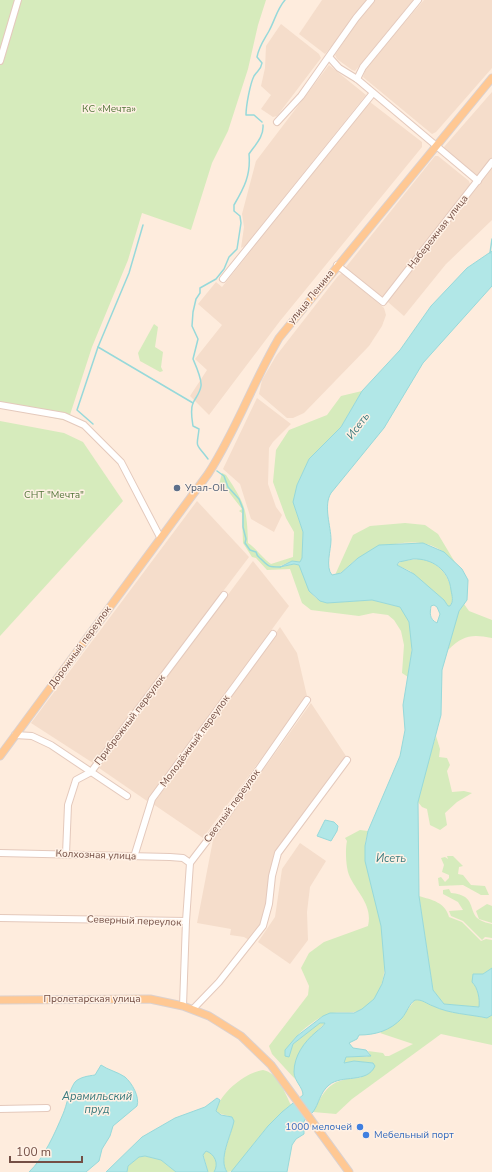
<svg xmlns="http://www.w3.org/2000/svg" width="492" height="1172" viewBox="0 0 492 1172" font-family="'Nunito Sans',sans-serif">
	<style>
		.residential { fill: #f5ddcb }
		.green { fill: #d6ebbc }
		.water { fill: #b1e7e7; stroke: #97d9da; fill-rule: evenodd }
		.lines { fill: none; stroke-linecap: round; stroke-linejoin: round }
		.stream { stroke: #97d9da; stroke-width: 1.5 }
		.minor-casing { stroke: #e4c9bc; stroke-width: 8 }
		.major-casing { stroke: #dbd1cf; stroke-width: 9 }
		.minor { stroke: #fff; stroke-width: 6 }
		.major { stroke: #ffc893; stroke-width: 7 }
		.service-dot { fill: #5c6f8a; stroke: #fff1e5; stroke-width: 1.5 }
		.shop-dot { fill: #3f7fe0; stroke: #fff1e5; stroke-width: 1.5 }
		.labels { text-anchor: middle; dominant-baseline: central; stroke-width: 3; stroke-linejoin: round; paint-order: stroke }
		.park-label { font-size: 10px; fill: #53753a; stroke: #fff1e5 }
		.street-label { font-size: 10px; fill: #744f45; stroke: #fff1e5 }
		.service-label { font-size: 10px; fill: #4e5e75; stroke: #fff1e5; text-anchor: start }
		.shop-label { font-size: 10px; fill: #366cbe; stroke: #fff1e5; text-anchor: end }
		.water-label { font-size: 11px; font-style: italic; fill: #38797c; stroke: #fff1e5 }
	</style>
	<rect width="100%" height="100%" fill="#feecdd"/>
	<g class="residential">
		<path d="M322 0H370L325 54 299 34Z"/>
		<path d="M375 0H413L355 71 352 70 337 59 335 55 358 20Z"/>
		<path d="M424 0H492V68L436 132 432 134 363 77 367 66Z"/>
		<path d="M281 24 319 54 321 58 277 116 273 117 261 109 271 95 261 86 265 68 266 46Z"/>
		<path d="M329 65 366 95 245 246 241 248 244 227 242 214 256 161Z"/>
		<path d="M492 92V159L479 176H476L444 150V147Z"/>
		<path d="M370 102 422 142V147L280 321 209 415 190 396 207 370 195 359 222 325 198 304 216 282 222 287Z"/>
		<path d="M435 156H438L469 181 470 184 385 296 381 297 346 269V267Z"/>
		<path d="M492 166V220L446 264 404 316 388 302V299Z"/>
		<path d="M342 273 384 308 386 315 382 326 369 346 304 413 293 418H287L259 394 262 380 276 356 338 276Z"/>
		<path d="M257 398 291 424 273 442 269 448 268 484 276 507 282 515 274 532 251 519 240 484 223 469Z"/>
		<path d="M197 501 249 557 93 763 31 723Z"/>
		<path d="M253 561 289 606 147 801 99 768Z"/>
		<path d="M280 627 297 653 307 696 203 838 153 804Z"/>
		<path d="M311 703 346 756 274 856 266 913 260 928 249 940 244 937 230 935 231 929 197 923 213 840Z"/>
		<path d="M300 843 326 861 310 887 307 912 308 940 290 964 258 942 275 917 282 869Z"/>
	</g>
	<g class="green">
		<path d="M0 0H266L258 25 248 69 228 131 212 163 191 230 142 213 128 260 92 347 68 421 0 407Z"/>
		<path d="M154 324 158 327 155 347 163 352 161 367 163 371 160 372 140 361 138 353Z"/>
		<path d="M362 391 341 427 309 459 297 485 294 505 303 532 302 558 300 562 292 561 280 566 282 567 294 564 299 565C311 581 302 595 327 603L372 600 400 607C418 625 411 655 408 677L402 673 404 645 401 631 394 620 388 615 373 613 359 616 311 610 302 603 290 569 267 570 256 558 252 557 243 543 242 513 239 511 242 509 228 491 219 485 222 473 226 475C245 504 247 508 248 543 257 549 261 557 271 564L293 557 294 532 286 518 273 482 276 450 289 430 327 415 341 396Z"/>
		<path d="M0 421 64 433 83 442 123 501 0 636Z"/>
		<path d="M405 523 425 525 438 534 456 564C450 559 445 552 437 548 415 536 378 545 357 559 349 564 344 573 335 575L353 535 370 526Z"/>
		<path d="M419 559C438 561 449 575 452 593 452 598 453 602 450 606H448L444 600 410 571 397 565 402 561Z"/>
		<path d="M464 604 469 611 492 620V638C472 634 463 635 448 650L457 614Z"/>
		<path d="M436 736 440 749 439 757 447 758 450 765 447 771 452 792 464 791 472 793 457 802 445 813 447 825 440 830 430 825 427 809 422 807 418 802 422 781Z"/>
		<path d="M360 830 368 831C367 836 365 841 365 846 365 854 369 864 371 873 377 905 398 972 373 1000 354 1021 343 1007 323 1016 314 1021 304 1028 297 1036 292 1041 290 1046 285 1050L289 1057 293 1044 320 1023H325L317 1031 294 1073 295 1079 272 1054 269 1046 308 995 309 986 301 968 309 953 324 942 368 926C373 905 357 893 349 875 346 867 345 850 347 841L345 838Z"/>
		<path d="M447 856H453L463 866 459 867 458 874 463 875 471 885 485 886 489 895H481L463 885 439 886 438 878 441 877 445 882 449 878V875L442 872 444 865 441 858 445 857 448 859Z"/>
		<path d="M449 889 451 893C478 895 467 913 480 920 483 922 488 923 492 924V938L485 937 482 940 463 921 451 916 449 911 463 910 458 902 443 894V890Z"/>
		<path d="M419 896C432 900 445 902 449 917L462 922 481 941 486 939 492 940V968L472 982C478 988 480 999 479 1007L444 1004 433 990Z"/>
		<path d="M487 904 492 906V923L479 919 476 911Z"/>
		<path d="M415 1000C422 999 427 1004 433 1006 450 1014 468 1014 486 1018L492 1015V1045L441 1034 352 1099 336 1114 313 1112C326 1087 331 1079 360 1078L373 1063 354 1061 345 1063 343 1060 346 1057H367L370 1054 368 1051 383 1053 385 1056H389L413 1044 380 1033 402 1017Z"/>
		<path d="M263 1070C278 1073 285 1093 291 1105 270 1121 256 1141 241 1161 237 1166 234 1172 227 1172 217 1157 235 1134 232 1117L218 1113 216 1109C223 1091 245 1073 263 1070Z"/>
		<path d="M208 1151C215 1155 219 1165 214 1172H208L203 1153Z"/>
		<path d="M145 1156 161 1160 176 1172H127L128 1166 139 1157Z"/>
	</g>
	<g class="water">
		<path d="M492 251V286L423 363 384 428 331 493C323 506 331 526 331 540 331 550 325 567 332 575L341 573 358 558 379 545 423 543 444 552 462 569 468 580 467 600 459 611 442 670 441 715 418 802 419 896 433 990 444 1004 479 1007C480 999 478 988 472 982L473 974H483L492 968V1015L487 1018C468 1014 450 1014 433 1006 427 1004 422 999 415 1000 409 1004 407 1012 402 1018 390 1031 375 1035 359 1035L357 1039 349 1043 353 1048 366 1050 371 1056 346 1057 344 1063 354 1061 373 1063 375 1066C367 1084 342 1074 329 1085 320 1092 319 1104 313 1112 310 1115 307 1117 304 1121V1134L296 1139 292 1145 287 1172H231L268 1126 282 1112 303 1095C303 1087 294 1081 294 1072 294 1056 304 1042 316 1032 319 1029 323 1027 325 1023H320L293 1044 289 1057 285 1056V1050L297 1036 323 1016 330 1013H354L362 1009 374 999 382 984 385 973 381 926 365 861V846L368 831 400 756 405 730 403 705 412 650 409 622 400 607 372 600 327 603 320 601 309 591 299 565 294 564 280 567 292 561 300 562 302 558 303 532 293 502 297 485 309 459 341 427 362 391 400 350 431 306 467 268ZM413 559C432 558 449 570 451 590 452 596 454 601 450 606H448L444 600 414 574 397 565 399 562ZM434 605 437 607 440 614 437 623C429 619 430 613 431 606Z"/>
		<path d="M325 820 334 822 338 826 337 831 331 841 317 836Z"/>
		<path d="M101 1065C108 1070 118 1072 125 1077 132 1083 140 1097 137 1106L113 1126 110 1136 102 1149 99 1161 86 1172H29C44 1158 55 1133 63 1114 67 1105 69 1090 75 1082 80 1077 88 1076 95 1075Z"/>
		<path d="M217 1098 220 1100 216 1111 221 1115 232 1117 234 1121C231 1136 218 1159 227 1172H214C219 1164 215 1154 206 1151L203 1155 208 1172H176L161 1160 145 1156 139 1157 128 1166 127 1172H106L142 1137 175 1118 205 1107Z"/>
	</g>
	<g class="lines">
		<g class="stream">
			<path d="M262 122 254 115H246C246 106 250 84 254 76 257 71 261 70 262 63L257 57C259 46 264 40 269 31 275 20 277 9 285 0"/>
			<path d="M490 253 492 239"/>
			<path d="M98 347 129 273 143 225"/>
			<path d="M93 424 77 410 98 347 193 403"/>
			<path d="M208 459C194 441 197 448 199 429L193 426C192 419 190 410 193 403 196 397 200 393 201 386 202 379 196 366 193 359L198 339 192 326 193 312 196 299 200 293V288L216 279 224 269 229 257 237 249 241 223 240 216 234 211V205C244 188 251 175 249 154 255 145 264 137 263 125"/>
			<path d="M217 471 224 476 228 487 239 499 243 509V527L246 539 245 543 250 550 256 552C257 557 259 557 262 560 269 567 269 567 280 567"/>
		</g>
		<g class="minor-casing">
			<g id="minor">
				<path d="M330 58 339 68 357 79 478 181"/>
				<path d="M0 61 18 0"/>
				<path d="M357 79 363 67 418 0"/>
				<path d="M277 122 301 96 356 18 371 0"/>
				<path d="M337 265 383 302 492 162"/>
				<path d="M223 279 373 93"/>
				<path d="M0 405 64 416 84 425 121 462 160 537"/>
				<path d="M15 735 32 736 51 745 127 796"/>
				<path d="M0 853 170 857 183 858 190 863"/>
				<path d="M66 854 68 805 76 780 91 772 224 595"/>
				<path d="M134 857 152 799 273 634"/>
				<path d="M0 918 186 921 183 1006"/>
				<path d="M186 921 190 863 226 816 307 700"/>
				<path d="M193 1009 219 982 263 926 269 904 272 876 278 853 347 760"/>
				<path d="M0 1109 47 1108"/>
			</g>
		</g>
		<g class="major-casing">
			<g id="major">
				<path d="M0 756 208 474C236 431 253 382 279 338L492 78"/>
				<path d="M0 1000 150 999 183 1006 209 1016 241 1036 271 1065 349 1172"/>
			</g>
		</g>
		<use href="#minor" class="minor"/>
		<use href="#major" class="major"/>
	</g>
	<circle class="service-dot" cx="177" cy="488" r="4"/>
	<g class="shop-dot">
		<circle cx="360" cy="1127" r="4"/>
		<circle cx="366" cy="1135" r="4"/>
	</g>
	<g class="labels">
		<g class="park-label">
			<text x="109" y="109">КС «Мечта»</text>
			<text x="54" y="495">СНТ "Мечта"</text>
		</g>
		<g class="street-label">
			<text transform="translate(438 232) rotate(-52)">Набережная улица</text>
			<text transform="translate(311 297) rotate(-51)">улица Ленина</text>
			<text transform="translate(80 647) rotate(-54)">Дорожный переулок</text>
			<text transform="translate(130 720) rotate(-53)">Прибрежный переулок</text>
			<text transform="translate(195 741) rotate(-54)">Молодёжный переулок</text>
			<text transform="translate(232 806) rotate(-54)">Светлый переулок</text>
			<text transform="translate(96 855) rotate(2)">Колхозная улица</text>
			<text transform="translate(134 921) rotate(2)">Северный переулок</text>
			<text x="92" y="999">Пролетарская улица</text>
		</g>
		<g class="service-label">
			<text x="185" y="488">Урал-OIL</text>
		</g>
		<g class="shop-label">
			<text x="352" y="1127">1000 мелочей</text>
			<text x="374" y="1135" text-anchor="start">Мебельный порт</text>
		</g>
		<g class="water-label">
			<text transform="translate(358 426) rotate(-53)">Исеть</text>
			<text x="391" y="858">Исеть</text>
			<text x="97" y="1096">Арамильский<tspan x="97" dy="13">пруд</tspan></text>
		</g>
	</g>
	<path d="M10 1156v6h72v-6" fill="none" stroke="#744f45" stroke-width="2"/>
	<text x="16" y="1156" font-size="12" fill="#744f45" stroke="#fff1e5" stroke-width="3" paint-order="stroke">100 m</text>
</svg>
